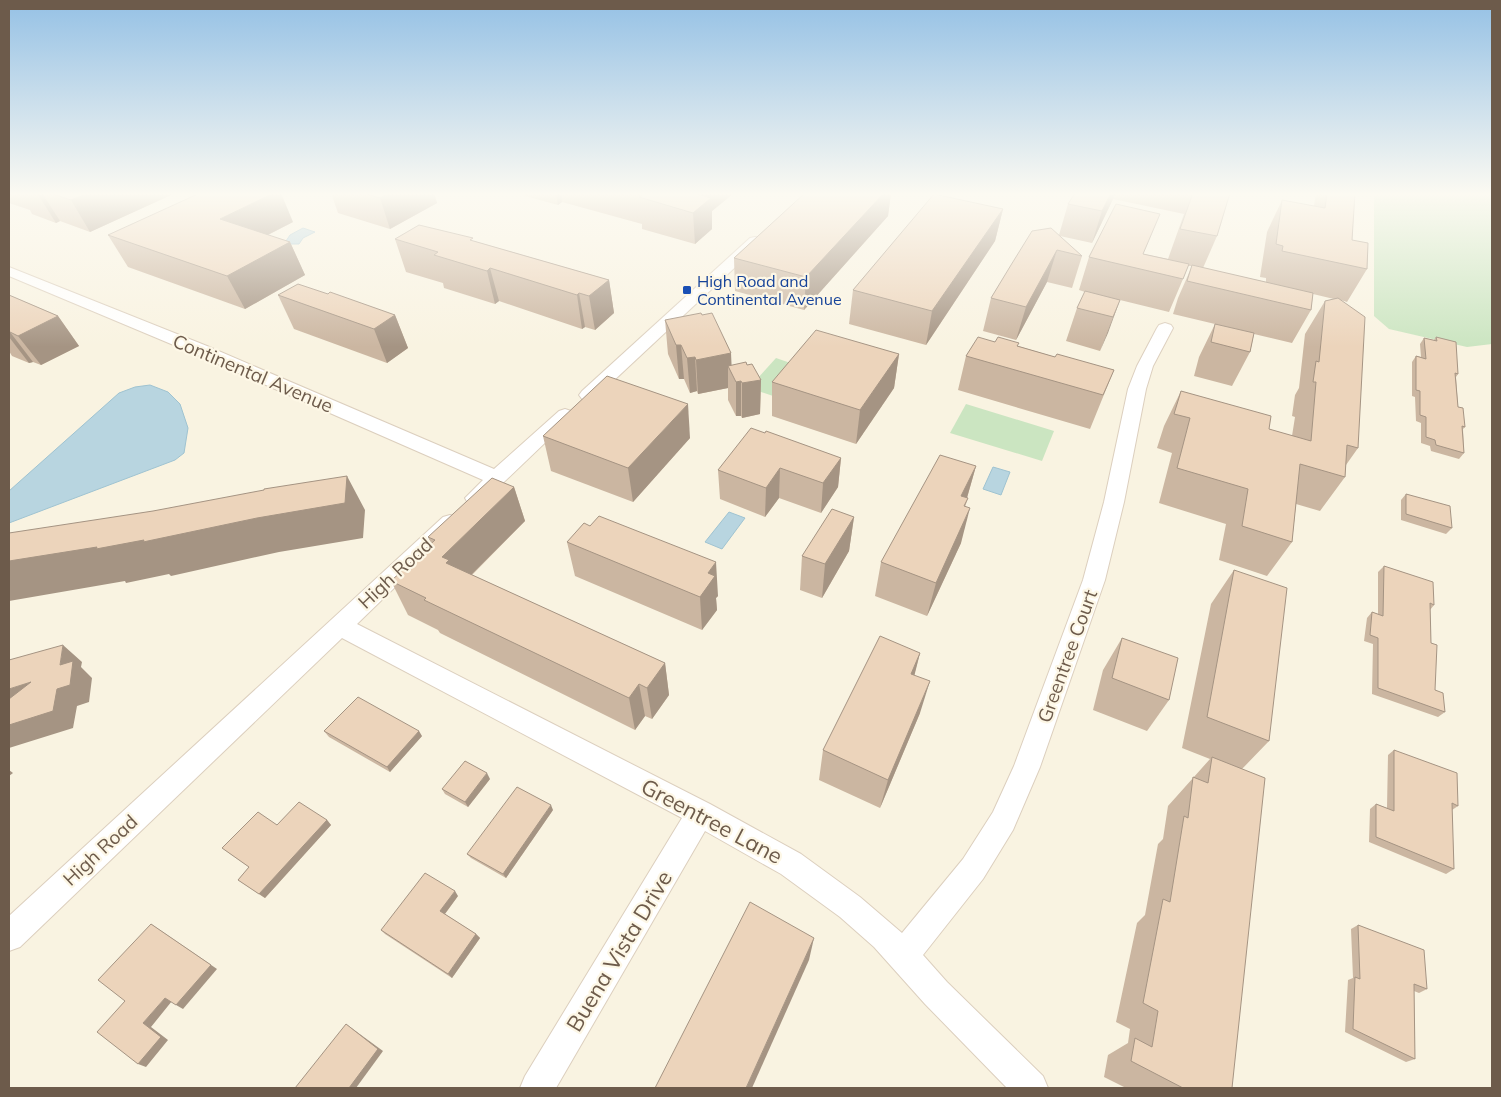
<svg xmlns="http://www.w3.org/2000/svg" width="1501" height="1097" viewBox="0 0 1501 1097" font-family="Mulish,sans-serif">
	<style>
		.green { fill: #cbe5c1 }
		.water { fill: #b8d5e0; stroke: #9fc3d1 }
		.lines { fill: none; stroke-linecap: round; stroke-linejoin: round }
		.minor-casing { stroke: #dccfbe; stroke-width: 2 }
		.minor { fill: #fff; fill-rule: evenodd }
		.wall { fill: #cbb6a1 }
		.shaded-wall { fill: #a59483 }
		.building { fill: #ecd4bb; stroke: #a59483 }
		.transit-dot { fill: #1a4fb4; stroke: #fdf7e6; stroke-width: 2 }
		.labels { text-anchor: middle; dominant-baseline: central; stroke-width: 4.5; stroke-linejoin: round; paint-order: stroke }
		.far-transit-label { font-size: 16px; fill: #164399; stroke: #fdf7e6; text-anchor: start }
		.street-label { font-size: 19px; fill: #6d5b4b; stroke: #fdf7e6 }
		.near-street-label { font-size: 22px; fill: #6d5b4b; stroke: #fdf7e6 }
	</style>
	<rect width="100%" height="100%" fill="#f9f3e1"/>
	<g class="green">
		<path d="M1374 193H1492V344L1467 347 1389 329 1374 316Z"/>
		<path d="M776 358 802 367 776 397 749 388Z"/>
		<path d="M966 404 1054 431 1042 461 950 433Z"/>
	</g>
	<g class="water">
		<path d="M303 228 315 232 303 238 299 244H284L290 235Z"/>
		<path d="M150 385 168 392 180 404 188 428 184 453 175 460 9 523V491L119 393 135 387Z"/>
		<path d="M993 467 1010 472 1001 495 983 489Z"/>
		<path d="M729 512 745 518 722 549 705 542Z"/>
	</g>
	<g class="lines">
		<g class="minor-casing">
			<g id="minor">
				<path d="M755 237 760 238 762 241 760 244 594 399 588 400 582 399 579 395 582 391 750 238Z"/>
				<path d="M9 267 207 346 494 469 559 411 565 409 571 411 574 415 482 503 475 505 468 503 465 498 483 480 195 354 9 276Z"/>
				<path d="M1165 323 1171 325 1173 328 1153 366 1146 389 1124 502 1105 580 1040 767 1013 830 983 879 923 955 947 982 1043 1076 1048 1088H1007L925 1004 874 947 840 917 781 874 705 831 556 1088H520L525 1076 682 818 342 638 20 947 9 951V916L443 517 450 515 457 517 460 522 457 527 357 624 710 804 801 854 860 897 902 933 963 859 993 812 1014 766 1083 580 1104 502 1128 389 1137 366 1157 328 1159 325Z"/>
			</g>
		</g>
		<use href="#minor" class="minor"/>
	</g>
	<g class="wall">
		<path d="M9 193H170L171 195 90 232 60 221 56 223 32 214 30 210 9 203Z"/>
		<path d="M331 193H434L437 203 390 229 338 213Z"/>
		<path d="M517 193H734L712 211V229L695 244 642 229V224L562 202 558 205 518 194Z"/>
		<path d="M805 193H891L888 216 804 310 735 291 734 258Z"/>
		<path d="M1075 193H1230L1217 236 1203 268 1266 282V278L1260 277 1267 232 1282 200 1314 206 1316 193H1355L1352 240 1367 269 1347 302 1341 300 1358 448 1346 465 1345 477 1320 511 1296 504 1292 542 1267 576 1219 560 1226 524 1159 503 1172 453 1157 448 1164 426 1181 391 1269 429 1292 436 1295 417 1292 416 1295 395 1299 388 1305 334 1325 301 1334 299 1313 294 1311 310 1292 343 1254 334 1250 352 1232 386 1194 376 1199 357 1215 324 1173 314 1178 298 1192 266H1188L1183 279 1169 312 1120 300 1100 351 1066 341 1077 308 1085 292 1079 290 1089 257 1144 254 1168 259 1184 214 1113 199 1092 243 1060 236 1082 256 1072 288 1047 282 1016 340 983 331 991 298 1059 235 1068 204Z"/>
		<path d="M1003 209 995 241 926 345 849 324 853 290Z"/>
		<path d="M293 222 268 235 290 242 305 275 245 309 128 267 108 235Z"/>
		<path d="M395 239 474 241 609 280 614 313 595 330 585 327 582 329 499 301 495 304 444 288 443 283 406 272Z"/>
		<path d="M328 294 395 315 408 348 387 363 294 329 278 295Z"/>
		<path d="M9 295 58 316 79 346 41 365 33 362 29 363 12 356 9 351Z"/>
		<path d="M665 320 731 353V365H747L761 380 760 414 742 418 741 416H736L728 400V388L698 394 697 391 690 393 684 379H679L668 354Z"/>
		<path d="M1436 337 1458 374 1456 377 1458 407 1465 427 1463 429 1464 453 1459 459 1431 451 1430 446 1421 443V423L1416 421 1415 397 1412 396V362L1416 356 1421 357 1420 344 1424 338 1434 340Z"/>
		<path d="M995 342 1018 346 1055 357 1114 370 1090 429 958 390 966 356Z"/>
		<path d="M899 354 894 388 856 444 772 416V382Z"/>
		<path d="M543 436 690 438 633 502 551 471Z"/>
		<path d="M841 458 838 487 821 513 779 498 765 517 720 499 718 470Z"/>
		<path d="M976 466 967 498H968L965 507 961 543 927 616 875 596 881 562Z"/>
		<path d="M514 487 525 521 472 575 665 663 669 695 652 719 645 716 635 730 440 633 438 630 408 615 391 581 431 544 428 537Z"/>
		<path d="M1406 494 1452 528 1446 534 1401 520V500Z"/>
		<path d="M854 517 849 551 822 598 800 590 802 556Z"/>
		<path d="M567 542 718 596 716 598 717 610 702 630 575 576Z"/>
		<path d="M1384 566 1434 605 1430 610 1431 643 1435 690 1445 712 1438 717 1372 694 1373 644 1364 641 1367 618 1372 612 1378 614V572Z"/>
		<path d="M1234 570 1269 741 1242 769 1232 1088H1126L1104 1077 1108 1055 1128 1043 1130 1029 1116 1022 1137 923 1145 915 1158 844 1163 839 1168 806 1210 759 1182 748 1211 604Z"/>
		<path d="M1122 638 1169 700 1147 731 1093 710 1103 670Z"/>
		<path d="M920 653 914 675 920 713 880 808 819 780 823 750Z"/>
		<path d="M324 731 422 736 390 772 329 737Z"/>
		<path d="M1394 750 1458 806 1452 810 1454 869 1446 874 1369 842 1370 809 1376 804 1387 808 1388 755Z"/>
		<path d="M490 779 468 807 445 794 442 789Z"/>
		<path d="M553 810 506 878 471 858 467 854Z"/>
		<path d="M327 820 331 825 265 898 238 880 249 867 222 848 277 825Z"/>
		<path d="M458 896 445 914 476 934 480 938 452 978 385 934 381 930Z"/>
		<path d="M1358 925 1427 989 1419 993 1414 991 1415 1059 1406 1062 1345 1032 1348 980 1353 978 1351 929Z"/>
	</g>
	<g class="shaded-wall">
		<path d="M37 193H42L60 221 56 223Z"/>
		<path d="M88 193H170L171 195 90 232 71 200Z"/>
		<path d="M274 193H281L293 222 236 251 220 219Z"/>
		<path d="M389 193H434L437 203 390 229 380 198Z"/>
		<path d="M556 193H561L562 202 558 205Z"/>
		<path d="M693 193H734L712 211V229L695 244 693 213Z"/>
		<path d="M884 193H891L888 216 804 310 806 277Z"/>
		<path d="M1111 193H1115L1113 199 1092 243 1102 211Z"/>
		<path d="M1003 209 995 241 926 345 932 311Z"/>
		<path d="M290 242 305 275 245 309 227 276Z"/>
		<path d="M1057 250 1047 282 1016 340 1026 307Z"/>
		<path d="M490 268 499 301 495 304 487 271Z"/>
		<path d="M609 280 614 313 595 330 589 296Z"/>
		<path d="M579 293 585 327 582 329 577 295Z"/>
		<path d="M1120 300 1108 333 1100 351 1113 317Z"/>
		<path d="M395 315 408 348 387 363 374 329Z"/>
		<path d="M58 316 79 346 41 365 18 336Z"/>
		<path d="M10 332 33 362 29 363 9 337V333Z"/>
		<path d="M676 345H681L684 379H679Z"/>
		<path d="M731 353 732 374 728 366V388L698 394 696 360Z"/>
		<path d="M899 354 894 388 856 444 860 410Z"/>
		<path d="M695 357 697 391 690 393 687 358Z"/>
		<path d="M761 380 760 414 742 418V383Z"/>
		<path d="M741 381V416H736V382Z"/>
		<path d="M688 404 690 438 633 502 628 468Z"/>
		<path d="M841 458 838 487 821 513 823 483Z"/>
		<path d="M976 466 966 501 961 496Z"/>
		<path d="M780 468 779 498 765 517 766 488Z"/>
		<path d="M347 476 365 510 363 538 279 552 171 576 169 574 126 583 125 581 9 601V561Z"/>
		<path d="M514 487 525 521 460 586 442 557Z"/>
		<path d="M970 508 961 543 927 616 936 583Z"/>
		<path d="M854 517 849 551 822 598 825 564Z"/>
		<path d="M716 562 718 596 716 598 717 610 702 630 700 597 708 573Z"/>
		<path d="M63 645 82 662 81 667 92 678 89 702 77 706 73 728 9 748V725L60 665Z"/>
		<path d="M920 653 912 685 911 674Z"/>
		<path d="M665 663 669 695 652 719 647 688Z"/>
		<path d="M930 681 920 713 880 808 888 780Z"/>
		<path d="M31 682 9 711V689Z"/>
		<path d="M639 684 645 716 635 730 629 698Z"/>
		<path d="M419 731 422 736 390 772 387 767Z"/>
		<path d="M9 770 13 773 9 776Z"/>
		<path d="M487 773 490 779 468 807 465 802Z"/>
		<path d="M551 805 553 810 506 878 503 874Z"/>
		<path d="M327 820 331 825 265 898 259 894Z"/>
		<path d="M455 891 458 896 444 915 440 911Z"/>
		<path d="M151 924 217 969 183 1009 176 1005Z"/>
		<path d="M476 934 480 938 452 978 448 974Z"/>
		<path d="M814 938 809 960 752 1088H746Z"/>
		<path d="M165 998 172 1001 151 1027 168 1040 146 1067 138 1064 143 1023Z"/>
		<path d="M346 1024 383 1051 356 1088H349Z"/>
	</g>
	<g class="building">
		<path d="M50 193H88L71 200Z"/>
		<path d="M200 193H274L220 219 290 242 227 276 108 235Z"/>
		<path d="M363 193H389L380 198Z"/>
		<path d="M641 193H693L711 198 693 213 639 197 644 194Z"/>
		<path d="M805 193H884L806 277 734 258Z"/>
		<path d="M1075 193H1111L1102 211 1068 204Z"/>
		<path d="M1193 193H1230L1217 236 1180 229Z"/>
		<path d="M1327 193H1355L1352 240 1368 243 1367 269 1282 251 1283 246 1276 244 1282 200 1325 208Z"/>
		<path d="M934 194 1003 209 932 311 853 290Z"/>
		<path d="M1116 204 1160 214 1143 254 1189 264 1183 279 1089 257Z"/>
		<path d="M419 225 473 238 470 240 609 280 589 296 579 293 577 295 490 268 487 271 434 255 438 252 395 239Z"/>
		<path d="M1051 228 1082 256 1057 250 1026 307 991 298 1011 265 1032 231Z"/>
		<path d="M1192 265 1313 293 1311 310 1187 281Z"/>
		<path d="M298 284 328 294 330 292 395 315 374 329 278 295Z"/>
		<path d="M1085 291 1120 300 1113 317 1077 308Z"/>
		<path d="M9 295 58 316 18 336 10 332 9 333Z"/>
		<path d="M1338 298 1365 317 1358 448 1347 445 1345 477 1300 464 1292 542 1242 526 1248 489 1177 468 1190 418 1174 414 1181 391 1271 416 1269 429 1311 441 1316 382H1313L1316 361 1319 362 1325 301Z"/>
		<path d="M701 313 702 315 712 313 731 353 696 360 695 357 687 358 681 345H676L665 320Z"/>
		<path d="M1215 324 1254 333 1250 352 1211 342Z"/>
		<path d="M816 330 899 354 860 410 772 382Z"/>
		<path d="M978 337 995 342 998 337 1019 343 1017 346 1055 357 1057 354 1114 370 1103 395 966 356Z"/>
		<path d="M1436 337 1456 342 1458 374 1455 373 1458 407 1463 408 1465 427 1462 426 1464 453 1436 445 1435 440 1426 437V417L1420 415V391L1416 390V356L1426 359 1424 338 1437 341Z"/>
		<path d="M746 362 747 365 752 364 761 380 742 383 741 381 736 382 728 366Z"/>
		<path d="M607 376 688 404 628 468 543 436Z"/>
		<path d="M751 428 765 433 766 431 841 458 823 483 780 468 766 488 718 470Z"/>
		<path d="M940 455 976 466 961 496 968 498 964 506 970 508 936 583 881 562Z"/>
		<path d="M347 476 345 503 257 518 143 542 144 540 96 549 97 547 9 561V533L153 511 264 490V489Z"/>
		<path d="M492 478 514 487 442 557 449 560 446 563 665 663 647 688 639 684 629 698 424 600 426 598 391 581 435 540 428 537Z"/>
		<path d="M1406 494 1450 506 1452 528 1406 514Z"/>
		<path d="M832 509 854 517 825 564 802 556Z"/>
		<path d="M599 516 716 562 708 573 715 576 700 597 567 542 584 523 590 526Z"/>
		<path d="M1384 566 1433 582 1434 605 1430 603 1431 643 1437 645 1435 690 1443 693 1445 712 1378 688V638L1370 635 1372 612 1383 616Z"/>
		<path d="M1234 570 1287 588 1269 741 1207 717Z"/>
		<path d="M880 636 920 653 911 674 930 681 888 780 823 750Z"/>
		<path d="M1122 638 1178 658 1169 700 1112 678Z"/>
		<path d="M63 645 60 665 73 661 70 685 57 689 53 711 9 725V699L31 682 9 689V660Z"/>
		<path d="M358 697 419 731 387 767 324 731Z"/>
		<path d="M1394 750 1457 773 1458 806 1452 803 1454 869 1376 837V804L1394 811Z"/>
		<path d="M1212 757 1265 778 1232 1088H1183L1131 1061 1135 1038 1152 1047 1158 1011 1143 1003 1163 899 1170 902 1184 816 1188 818 1193 777 1208 783Z"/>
		<path d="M465 761 487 773 465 802 442 789Z"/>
		<path d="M517 787 551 805 503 874 467 854Z"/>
		<path d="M299 802 327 820 259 894 238 880 249 867 222 848 258 812 277 825Z"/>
		<path d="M425 873 455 891 440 911 476 934 448 974 381 930Z"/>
		<path d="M750 902 814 938 746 1088H655Z"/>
		<path d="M151 924 211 965 176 1005 165 998 143 1023 161 1037 138 1064 97 1032 125 1001 98 980Z"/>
		<path d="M1358 925 1424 950 1427 989 1414 984 1415 1059 1353 1029 1355 977 1360 979Z"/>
		<path d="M346 1024 378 1049 349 1088H295Z"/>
	</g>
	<linearGradient id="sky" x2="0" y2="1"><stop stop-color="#95c1e5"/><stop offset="0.56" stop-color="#fcfaf2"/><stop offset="1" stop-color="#fcfaf2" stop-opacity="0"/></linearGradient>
	<rect width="1501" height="347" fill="url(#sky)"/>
	<rect class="transit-dot" x="682" y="285" width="10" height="10" rx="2.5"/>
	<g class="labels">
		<g class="far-transit-label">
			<text x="697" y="281">High Road and<tspan x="697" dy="18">Continental Avenue</tspan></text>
		</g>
		<g class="street-label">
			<text transform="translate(253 373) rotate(23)">Continental Avenue</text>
			<text transform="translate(395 573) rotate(-43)">High Road</text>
			<text transform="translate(1067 656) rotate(-70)">Greentree Court</text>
			<text transform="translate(100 850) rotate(-43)">High Road</text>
		</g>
		<g class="near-street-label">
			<text transform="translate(712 821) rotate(28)">Greentree Lane</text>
			<text transform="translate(619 951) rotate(-59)">Buena Vista Drive</text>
		</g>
	</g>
	<rect width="1501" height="1097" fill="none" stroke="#6d5b4b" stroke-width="20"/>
</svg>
